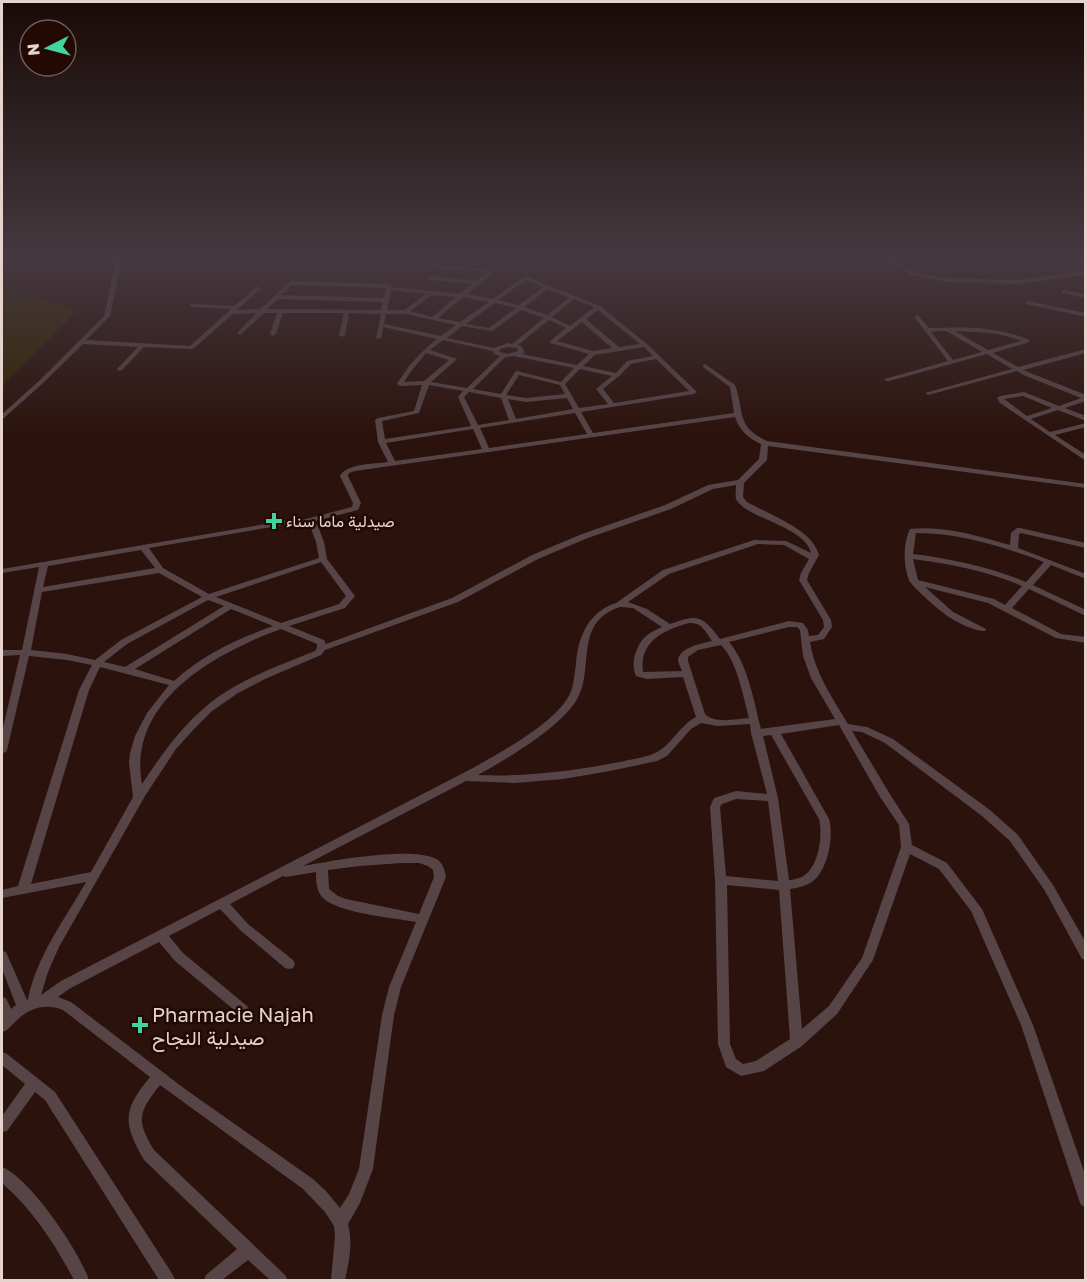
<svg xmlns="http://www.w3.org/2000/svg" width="1087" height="1282" viewBox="0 0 1087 1282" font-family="'Golos Text',Vazirmatn,sans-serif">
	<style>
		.green { fill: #322501 }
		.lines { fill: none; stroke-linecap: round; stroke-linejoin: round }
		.minor { fill: #564447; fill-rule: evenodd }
		.poi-dot { fill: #41d4a1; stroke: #220904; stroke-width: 2 }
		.labels { text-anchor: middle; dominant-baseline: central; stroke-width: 5; stroke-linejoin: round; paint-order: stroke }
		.poi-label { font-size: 16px; fill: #e6d3ce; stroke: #220904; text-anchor: start }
		.near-poi-label { font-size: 20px; fill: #e6d3ce; stroke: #220904; text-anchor: start }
	</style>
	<rect width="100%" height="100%" fill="#2c120c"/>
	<path class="green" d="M2 283 15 291 78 310 2 386Z"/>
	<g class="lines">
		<g class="minor">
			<path d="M117 255H123L110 316 86 340 190 346 231 309 192 307 190 306V304L234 306 258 286 261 288 260 289 237 310 260 309 291 281 389 284 392 287 459 294 472 284 430 280 427 278 430 276 476 281 487 272 434 268 431 266 432 265 492 269 495 271 494 272 467 294 493 299 525 276 600 306 647 344 697 392 694 394 581 412 593 433 734 413 730 387 703 367V365L705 364 735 385C745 412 735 426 767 441L1086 484V488L768 446 767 460 744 483 743 497 747 502C768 514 813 529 819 555L809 573 807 580 831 620 832 627 824 639 810 642C815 673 832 697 848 724L867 727 893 739 990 810 1018 835 1053 885 1086 943V960L1082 959 1045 891 1010 841 982 816 885 743 862 732 852 731 888 791 909 824 912 845 947 863 982 909 1033 1025 1086 1177V1207L1081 1205 1079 1200 1021 1025 971 911 939 869 910 854 873 960 837 1014 802 1046 764 1071 741 1076 726 1067 718 1044 715 880 710 807 714 798 736 791 767 794 751 733 750 724 717 726 701 723 691 729 667 756 657 761 610 771 563 779 515 783 466 781 303 866C331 861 415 845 438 860 443 864 445 871 446 877L401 987 394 1015 373 1169 360 1203 348 1224C353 1243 349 1262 345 1280H331L335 1236 334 1226 325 1212 303 1189 160 1085C138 1113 136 1120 154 1150L285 1275 288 1280H270L248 1260 222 1280H204L206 1275 237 1249 144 1160C123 1123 122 1111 150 1077L63 1010C43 1002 27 1009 13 1024 9 1028 7 1031 2 1032V997L6 998 11 1009 16 1005 2 969V951L6 952 27 1000 28 999C37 955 64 921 86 882L2 898V890L18 886 79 690 92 665 67 660 29 656 7 750 6 752 2 753V732L20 655 2 656V650H22L39 567 2 573V569L295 519 302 520 352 507 353 503 340 476C347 463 375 464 388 462L378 442 375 420 378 418 414 411 422 385 400 386 397 384C408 366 420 352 437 339L383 327 381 338 376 339 381 314 349 313 345 335 342 337 339 335 344 313H283L276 334 273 336 270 334 277 313H264L240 335 238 334V332L257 313 233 314 193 349 144 347 122 370 120 371 117 369 118 368 138 347 83 344 43 383 4 418 2 419V414L39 381 104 316ZM526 280 543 287 519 305 498 300ZM292 285 386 288 384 298 281 295ZM548 289 569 298 547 315 524 307ZM391 290 426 294 405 310H387ZM432 295 456 297 432 317 410 311ZM463 297 489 302 460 322 438 318ZM278 299 383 302 381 310 267 309ZM574 299 594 307 570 326 552 317ZM495 303 516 308 489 328 466 324ZM521 310 544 318 512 344 508 343 494 348 447 338 462 326 492 331ZM598 310 640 344 619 347 586 319ZM386 314H406L456 325 441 336 384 324ZM549 320 566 328 550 341V343L589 354 577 365 522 354 525 352 521 346 518 345ZM582 322 612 348 593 351 557 341ZM443 340 493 351 494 354 500 356 467 388 431 382 457 359 430 350ZM508 347 517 348 518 351 508 354 499 352 500 349ZM644 347 653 356 627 361 616 373 583 366 595 355ZM426 353 449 360 424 381 404 382 412 370ZM515 356 518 357 574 368 561 382 517 371 515 372 501 394 473 389 505 357ZM656 359 689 391 614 403 603 389 619 376 631 364ZM580 369 612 376 596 389 608 404 579 408 565 384ZM519 375 560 385 565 394 526 398 506 395ZM429 385 463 391 458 397 471 426 385 439 382 421 419 413ZM469 392 501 398 509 420 478 425 464 397ZM567 398 573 409 516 419 508 399 526 402ZM575 413 587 434 489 448 480 428ZM735 417C740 431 748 438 761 444L759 459 738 480 708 485 665 505 582 534 532 555 452 598 326 644 324 640 289 626 345 608 355 596 327 559 324 542 317 524 312 522 358 510 361 503 348 476 349 473 355 471ZM473 429 482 449 395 461 386 443ZM736 485C736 489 735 495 736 499 745 518 805 526 811 553L786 541 754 540 663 570 616 603C588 612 578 637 576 664 574 676 574 689 567 699 551 725 498 754 471 769L61 981 41 995 48 972 59 947 145 796 176 749 194 729 212 711 238 693 265 679 321 655 325 650 458 602 538 559 588 538 671 509 713 489ZM295 523 310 526 316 542 319 558 209 594 163 568 149 548ZM758 544 784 545 809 559 801 573 799 580 823 620 824 627 818 635 809 636 808 630 803 623 789 621 720 639C702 615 698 614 670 624L647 609 628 602 669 574ZM141 550 155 568 43 587 48 566ZM321 562 346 596 339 604 281 623 216 597ZM159 573 202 597 121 640 95 660 67 654 31 650 42 592ZM208 600 224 606 125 667 104 662 127 644ZM620 607 633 608 662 627C657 629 651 632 646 636 636 645 630 664 636 676L647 679 683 677 696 717C679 726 671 746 655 753 645 758 631 759 620 762 573 771 525 777 478 775 507 759 558 729 576 701 596 670 572 623 620 607ZM231 609 273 626C237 639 202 655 174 681L135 669ZM689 623C702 622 705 631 712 641 702 643 678 648 678 661 679 665 681 668 682 671L643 672C639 642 663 630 689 623ZM789 627H797L800 630 803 656 811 678 835 719 761 729C754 702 748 664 729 642ZM281 629 317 644V648L315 651C282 664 247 677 218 697 186 720 163 752 142 784 127 701 215 653 281 629ZM721 645C737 661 743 696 749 718 736 719 714 724 705 714L688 661V657L698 650ZM100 667 169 685 147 713 135 736 130 753 129 763 133 797 91 872 31 884 89 690ZM839 725 880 797 899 825 901 847 862 958 829 1006 802 1029 790 889C798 888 806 886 813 881 828 870 834 836 829 819L781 734ZM771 735 819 819C823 835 819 864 805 875 801 878 796 879 791 880H789L778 798 763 736ZM736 799 768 801 778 881 726 876 720 807 722 804ZM402 863H419L428 866 433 870 434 877 419 914 346 899 338 896 329 889 328 870 360 866ZM316 872C316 881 316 892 324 899 340 913 394 918 416 922L389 987 382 1015 359 1169 349 1194 340 1208 326 1191 313 1179 185 1089 71 1002 58 997 69 989 159 942 175 961 239 1014 243 1015 247 1014 249 1010 247 1006 183 953 169 936 220 909 240 930 285 968 289 969 293 968 295 964 293 960 248 924 230 904 283 876 286 877ZM727 885 779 890 790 1039 756 1061 743 1064 736 1059 730 1044Z"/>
			<path d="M879 255H886L915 273 947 278 1016 280 1086 271V275L1016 284 947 282 911 275Z"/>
			<path d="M1064 290 1086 294V298L1062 293V291Z"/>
			<path d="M1028 301 1086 313V317L1026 304 1025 303Z"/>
			<path d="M915 316H919L929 328C962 327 998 326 1029 340V342L993 353 1018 367 1086 349V353L1023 370 1086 395V401L1065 408 1086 416V421L1058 410 1031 419 1050 432 1086 423V427L1055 435 1086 455V461L1000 403 997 398 1000 396 1024 392 1059 406 1081 398 1026 376 1017 371 928 395 925 393 1012 369 987 354 889 381H885V379L948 361 915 318ZM938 331H946L982 352 953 360 931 332ZM955 331C977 332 1001 332 1021 341L988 350ZM1023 396 1052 408 1027 416 1004 399Z"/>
			<path d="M1017 528H1020L1086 543V548L1021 533 1019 534 1018 548 1086 574V579L1051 565 1033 585 1086 610V616L1029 589 1012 608 1061 634 1086 637V643L1056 638 988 603 925 587 953 612 986 629 985 631C976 632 954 621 946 615 939 610 912 587 909 580 903 565 903 543 910 529 943 525 979 536 1010 545L1011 533ZM916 533C961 533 1003 547 1044 562L1026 582C990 567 952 559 913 554ZM913 559C951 564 987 571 1022 586L1005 605 994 599 918 580Z"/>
			<path d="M2 1052 7 1054 55 1092 173 1275 175 1280H159L45 1100 35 1092 7 1131 2 1132V1116L25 1084 2 1065Z"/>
			<path d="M2 1167C30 1178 80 1252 89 1280H74C55 1244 33 1210 2 1183Z"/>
		</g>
	</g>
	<linearGradient id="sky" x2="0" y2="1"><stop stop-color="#180a07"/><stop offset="0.59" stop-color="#453940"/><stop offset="1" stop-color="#453940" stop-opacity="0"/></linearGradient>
	<rect width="1087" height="435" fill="url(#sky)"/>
	<g class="poi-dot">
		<path d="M271 512h6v6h6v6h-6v6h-6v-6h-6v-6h6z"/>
		<path d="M137 1016h6v6h6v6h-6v6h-6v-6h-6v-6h6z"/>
	</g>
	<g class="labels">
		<g class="poi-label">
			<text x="286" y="521">صيدلية ماما سناء</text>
		</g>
		<g class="near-poi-label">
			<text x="152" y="1014">Pharmacie Najah<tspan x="152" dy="23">صيدلية النجاح</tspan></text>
		</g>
	</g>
	<rect width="1087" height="1282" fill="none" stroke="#e6d3ce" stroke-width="6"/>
	<g transform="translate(48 48) rotate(264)"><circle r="28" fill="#220904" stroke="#705a55" stroke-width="1.5"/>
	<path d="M0-4.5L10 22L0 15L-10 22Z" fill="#41d4a1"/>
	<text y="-9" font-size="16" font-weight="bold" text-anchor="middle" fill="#e6d3ce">N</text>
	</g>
</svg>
